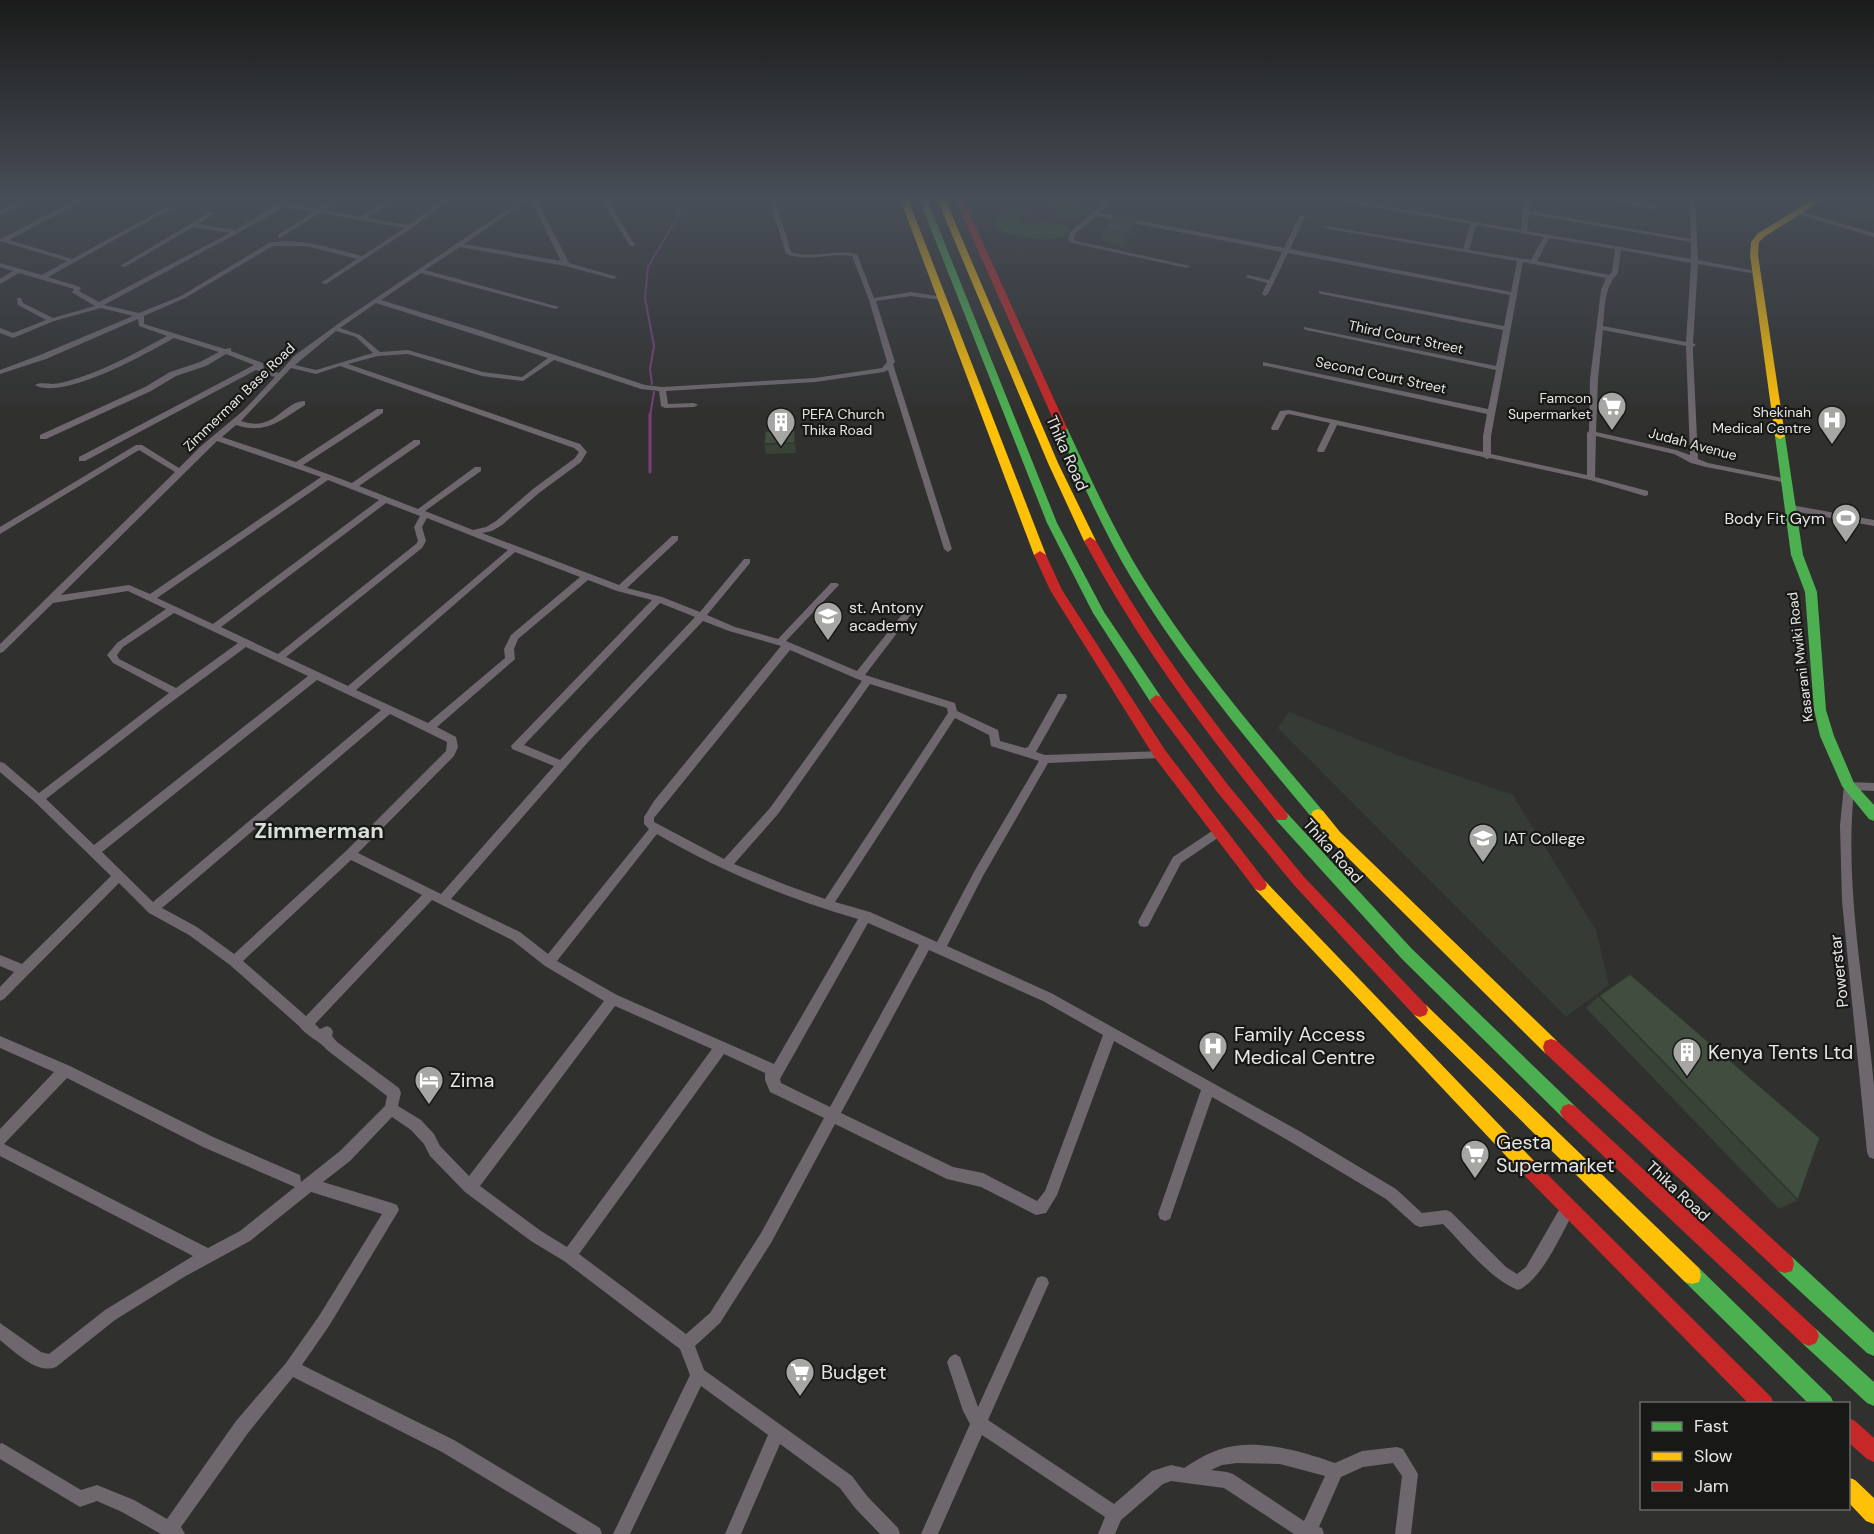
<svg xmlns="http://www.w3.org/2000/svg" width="1874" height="1534" viewBox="0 0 1874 1534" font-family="'DM Sans',sans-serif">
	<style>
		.built { fill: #363c35 }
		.green { fill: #295625 }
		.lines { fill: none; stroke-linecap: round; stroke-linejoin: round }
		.stream-far1 { stroke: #7a3d79; stroke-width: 2 }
		.stream { stroke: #7a3d79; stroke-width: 3 }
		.street { fill: #6e676e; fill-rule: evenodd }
		.fast { fill: #4caf50; fill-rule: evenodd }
		.slow { fill: #ffc107; fill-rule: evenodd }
		.jam { fill: #c62828; fill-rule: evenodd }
		.wall { fill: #384236 }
		.shaded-wall { fill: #2e362c }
		.building { fill: #414d3f; stroke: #2e362c; stroke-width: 1.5 }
		.labels { text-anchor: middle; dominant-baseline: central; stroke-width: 4.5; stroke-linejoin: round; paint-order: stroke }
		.far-street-label { font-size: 14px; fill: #e5e7e5; stroke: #181917 }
		.far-poi-label { font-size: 14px; fill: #e5e7e5; stroke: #181917; text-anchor: end }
		.street-label { font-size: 16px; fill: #e5e7e5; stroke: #181917 }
		.poi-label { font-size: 16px; fill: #e5e7e5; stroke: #181917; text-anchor: start }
		.near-poi-label { font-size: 20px; fill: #e5e7e5; stroke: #181917; text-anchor: start }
		.district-label { font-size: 22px; font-weight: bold; fill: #daded9; stroke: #181917 }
	</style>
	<rect width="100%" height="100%" fill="#30312f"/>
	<path class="built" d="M1289 712 1397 755 1513 795 1596 930 1609 985 1566 1017 1278 728Z"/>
	<g class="green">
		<path d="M1048 199 1072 201 1087 210 1081 213 1082 219C1070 222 1064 221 1053 214L1057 209 1041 203Z"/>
		<path d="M1008 205 1030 206 1026 210 1027 214 1020 217 1019 227C1036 216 1048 219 1067 227L1069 233C1057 244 1017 239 1003 231 999 229 996 224 993 220L1009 212 1006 208Z"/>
	</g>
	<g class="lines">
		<g class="stream-far1">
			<path d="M652 384 650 369 654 346 645 298 648 267 688 199"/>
			<path d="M650 416 654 392"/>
		</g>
		<path class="stream" d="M650 472V414"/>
		<g class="street">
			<path d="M24 199H33L0 215V211Z"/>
			<path d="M78 199H86L9 240 72 259 169 206 174 207 48 277 80 287 81 288 79 291 99 302 230 233 193 227 125 267 120 266 210 212 215 213 198 224 235 230 287 199H295L288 204 318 209 334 199H342L325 210 360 217 389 199H397L367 218 409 225 443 199H450L412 228 326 284 321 283 357 259 306 246H273L185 298 144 316V324L225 349 231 348V351L263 363 264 369 279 373 294 356 342 321 514 205 489 199 518 202 521 199H529L464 244 561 261 530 199H536L569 263 617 277 614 279 565 266 460 247 425 270 559 307 556 309 421 273 381 300 479 330 645 385 662 387 815 378 882 368 887 362 869 300 852 256C830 253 808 262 786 254L769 199H775L791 252C812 259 835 249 857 254L874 298 911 292 943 297V299L941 300 911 296 876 301 895 362 893 364 952 549 948 552 944 549 888 370 884 372 815 382 666 391 668 404 694 403 698 405 694 407 665 408 661 406 659 391 641 389 554 360 523 381 482 376 408 354 378 356 348 364 580 444 587 452 581 462 539 493 502 525 492 531 482 533 619 585 672 536H678V540L627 588 662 597 700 612 744 559H750V563L707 615 735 627 778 639 831 583H837L839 585 837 587 786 641 857 671 904 612H910L912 614 910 616 865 675 955 703 957 711 998 730 1000 741 1025 748 1028 747 1058 694H1066L1067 697 1036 752 1045 755 1164 751 1165 754 1164 757 1160 758 1048 763 983 876 947 946 1051 993 1301 1132 1396 1189 1422 1213 1446 1210 1451 1212 1506 1267 1517 1274 1526 1267 1563 1203 1568 1201 1573 1203 1575 1208 1573 1213C1561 1235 1541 1281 1518 1290 1490 1279 1465 1246 1443 1224L1420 1227 1415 1225 1386 1199 1291 1142 1212 1097 1170 1219 1165 1221 1160 1219 1158 1214 1201 1090 1114 1041 1057 1195 1046 1213 1036 1215 981 1187 947 1179 835 1124 771 1243 720 1323 695 1346 704 1370 852 1476 867 1496 898 1528 900 1534H880L855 1508 840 1488 780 1444 741 1534H725L768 1435 701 1386 630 1534H613L690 1375 680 1349 564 1261 531 1241 465 1192 430 1156 424 1144 411 1130 392 1117 350 1161 323 1182 392 1203 397 1205 399 1210 329 1326 302 1365 454 1440 600 1528 602 1534H578L442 1452 293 1377 248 1433 181 1527 185 1534H161L122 1512 97 1501 80 1507 0 1459V1444L2 1443 81 1490 97 1485 134 1500 167 1519 236 1421 286 1363 319 1316 382 1214 311 1192 250 1241 184 1277 115 1320 56 1367C37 1375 14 1351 0 1340V1323L41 1352 49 1354 105 1310 193 1256 0 1156V1129L54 1072 0 1048V1036L70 1066 213 1137 300 1175 301 1182 340 1151 385 1106 387 1096 327 1050C320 1041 306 1036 299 1026L230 965 189 935 149 913 119 883 4 999 0 1001V987L14 972 0 966V955L22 964 111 876 35 802 0 772V762L4 763 39 793 169 693 113 663 107 655 117 643 166 609 128 591 53 603 3 652 0 653V644L175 472 139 450 0 534V527L136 445H142L179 468 201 446 244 410 275 377 256 370 85 461H79V457L254 365 226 354 206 366 176 376 151 391 46 439H40V435L145 387 170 372 200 362 219 352 174 338C148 353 62 401 35 385 41 382 47 384 53 384 63 383 72 380 81 377 111 367 139 351 167 336L139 326 138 319 46 359 0 374V370L40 355 133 316 101 308 54 321 13 338 0 333V328L13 333 46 320 18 305 17 298H21L23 303 53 318 95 306 73 293 72 292 74 289 19 273 0 284V279L13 271 0 267V263L42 275 67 261 0 241V239ZM284 207 314 212 278 235V237L280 238 320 213 405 228 362 256C331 249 301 237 269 243L181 296 139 313 104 305 238 233ZM376 303 548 358 522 377 483 372 408 350 380 352 360 335 340 328ZM336 331 356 337 373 353 316 370 295 365ZM340 366 574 448 579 452 575 458 533 489 496 521 486 527 473 530 425 511 481 471V467H475L418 509 359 486 420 444V440H414L352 483 303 465 383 413V409H377L296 462 222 437 236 425C266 435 281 420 305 405V401C283 401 275 433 241 421L291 368 316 374ZM217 441 321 477 150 594 129 585 61 595ZM328 480 379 500 213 624 157 598ZM386 503 420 516 414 527 418 541 416 544 278 654 221 627ZM427 518 508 550 348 686 286 657 422 548 426 541 422 527ZM515 552 580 577 511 635 504 649 505 658 428 723 356 690ZM588 580 617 591 652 600 511 746 512 749 554 766 441 894 358 853 454 756 458 747 456 737 437 727 513 661 515 659 514 649 518 639ZM660 603 695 617 560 760 524 745ZM174 613 238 643 176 688 119 659 117 655 123 647ZM703 621 729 631 781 646 654 801 644 817V824L649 829 548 954 520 932 451 899 588 742ZM246 647 308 676 94 845 46 799 162 709ZM790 650 862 681 770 808 724 859 654 822V818ZM317 680 381 710 153 902 102 852ZM870 684 947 708 948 713 825 899 786 885 734 864 778 814ZM390 714 447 742 446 751 346 851 234 954 197 927 162 908ZM955 718 989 735 991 746 1039 761 975 870 937 942 870 912 835 902ZM657 834C720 871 789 899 858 919L774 1064 617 995 557 961ZM351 860 422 895 306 1016 243 961ZM432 900 512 940 545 966 604 1001 469 1176 440 1146 434 1134 421 1120 398 1106 401 1093 399 1088 337 1042 332 1036 333 1032 331 1028 327 1026 320 1029 315 1024ZM868 923 919 945 830 1107 781 1083 780 1079ZM929 950 1043 1001 1103 1035 1045 1191 1037 1201 983 1173 953 1167 841 1113ZM615 1006 712 1049 567 1247 541 1231 480 1186ZM724 1054 765 1073V1080L770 1092 824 1118 761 1233 710 1313 686 1334 579 1254ZM67 1078 203 1147 295 1187 240 1231 208 1248 4 1144Z"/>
			<path d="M601 199H607L635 245 634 246H630Z"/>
			<path d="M1108 199H1115L1099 213 1284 248 1299 217 1302 215 1305 217 1290 249 1511 292 1517 261 1323 228 1326 226 1463 249 1470 224 1330 199H1346L1521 230 1524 199H1530L1529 211 1691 239 1689 199H1695L1698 260 1760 272 1757 274 1698 264 1693 343 1696 345 1693 347V353L1698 459 1708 463 1787 479 1791 481 1787 483 1706 467 1691 463 1674 454 1596 436 1595 477 1648 491V495L1645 496 1590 480 1490 458 1487 459 1483 457 1337 425 1324 452H1318L1317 450 1330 423 1289 414 1286 415 1278 430H1272L1271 428 1280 411 1289 410 1483 452V436L1487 414 1266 366H1263V362L1488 409 1496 370 1306 330 1304 329V327L1496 366 1503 330 1321 294 1319 293V291L1504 326 1510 295 1288 253 1268 294 1265 296 1262 294 1267 283 1245 277 1248 275 1269 280 1282 252 1096 216 1075 234 1074 239 1076 241 1190 266 1187 268 1072 243 1068 239 1070 232ZM1529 214 1691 242V259L1527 231ZM1476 225 1544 237 1531 260 1469 250ZM1549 238 1615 249 1612 272 1609 275 1537 261ZM1621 250 1691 263 1686 342 1603 326C1605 308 1604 287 1618 273ZM1523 262 1606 278 1601 290 1590 379 1589 431 1587 433V475L1491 454V436ZM1603 330 1686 346 1690 455 1676 450 1596 432 1598 379Z"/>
			<path d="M1601 199H1618L1657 207 1654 209Z"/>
			<path d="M1796 210 1874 233V237L1794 213 1793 212Z"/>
			<path d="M1791 505 1874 520V526L1788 510V506Z"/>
			<path d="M1849 782 1874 783V791L1854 790C1844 889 1865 988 1874 1086 1874 1110 1874 1135 1874 1159L1869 1157 1867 1152 1842 901 1840 825 1844 786 1845 783Z"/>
			<path d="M1218 827 1222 829 1224 832 1222 835 1181 863 1148 926 1144 927 1140 926 1138 922 1140 918 1173 857Z"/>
			<path d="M1042 1276 1047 1278 1049 1283 988 1420 1114 1504 1152 1471 1171 1465 1184 1468C1195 1461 1206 1454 1218 1450 1255 1437 1300 1451 1335 1463L1362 1451 1397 1447 1403 1449 1418 1474 1411 1534H1395L1402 1476 1393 1463 1363 1467 1341 1477 1319 1527 1322 1528 1324 1534H1294L1224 1488 1171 1481 1163 1484 1121 1520 1115 1534H1098L1105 1517 982 1435 938 1534H921L970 1424 963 1411 947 1362 950 1357 955 1354 960 1357 978 1407 1037 1278ZM1237 1463 1280 1464 1325 1476 1304 1521 1233 1474 1227 1472 1211 1470 1222 1465Z"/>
		</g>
		<g class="fast">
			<path d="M919 199H927L1057 523 1104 612 1161 697 1162 700 1161 703H1151L1093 613 1047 523Z"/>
			<path d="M1062 425 1067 428C1091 479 1114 531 1144 579 1196 662 1260 737 1323 811L1325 815 1323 819H1313C1249 742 1184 665 1132 579 1103 531 1081 479 1057 428Z"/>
			<path d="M1780 433 1785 436 1803 555 1817 592 1826 710 1834 736 1854 783 1874 805V821L1869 819 1842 786 1820 736 1814 710 1805 592 1791 555 1775 436Z"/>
			<path d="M1281 810 1286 812 1412 949 1575 1106 1578 1112 1575 1118 1569 1120 1563 1118 1402 959 1276 820 1274 816 1276 812Z"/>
			<path d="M1785 1255 1792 1257 1874 1333V1356L1867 1353 1778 1271 1776 1264 1778 1257Z"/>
			<path d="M1692 1266 1699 1268 1831 1397 1834 1404H1809L1685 1282 1683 1275 1685 1268Z"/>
			<path d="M1809 1326 1816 1329 1874 1382V1406L1867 1403 1802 1343 1799 1336 1802 1329Z"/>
		</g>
		<g class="slow">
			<path d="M900 199H908L1046 555 1044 558H1036L1034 555Z"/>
			<path d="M937 199H945L1058 463 1096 541 1094 544H1086L1084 541 1048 463Z"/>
			<path d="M1815 199H1824L1764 237 1759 242 1758 255 1785 436 1780 439 1775 436 1750 255 1751 242 1758 233Z"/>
			<path d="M1318 809 1323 811 1340 832 1557 1041 1559 1047 1557 1053 1551 1055 1545 1053 1330 840 1311 815 1313 811Z"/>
			<path d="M1260 879 1265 881 1536 1163 1539 1169 1536 1175 1530 1178 1524 1175 1255 889 1253 885 1255 881Z"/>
			<path d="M1420 1003 1426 1005 1699 1268 1701 1275 1699 1282 1692 1284 1685 1282 1414 1015 1412 1010 1414 1005Z"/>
			<path d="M1848 1477 1855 1480 1874 1498V1524L1866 1521 1848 1502Z"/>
		</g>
		<g class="jam">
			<path d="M955 199H963L1067 428 1066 430 1062 431 1057 428Z"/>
			<path d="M1090 537 1096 541C1149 639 1215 726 1286 812L1288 816 1286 820H1276C1205 732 1138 642 1084 541Z"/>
			<path d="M1040 551 1046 555 1062 590 1165 750 1265 881 1267 885 1265 889 1260 891 1255 889 1155 758 1050 590 1034 555Z"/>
			<path d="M1156 695 1161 697 1228 785 1304 877 1426 1005 1428 1010 1426 1015 1420 1017 1414 1015 1294 885 1218 793 1151 703 1150 700Z"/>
			<path d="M1551 1039 1557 1041 1792 1257 1794 1264 1792 1271 1785 1273 1778 1271 1545 1053 1543 1047 1545 1041Z"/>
			<path d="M1569 1104 1575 1106 1816 1329 1819 1336 1816 1343 1809 1346 1802 1343 1563 1118 1560 1112 1563 1106Z"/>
			<path d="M1530 1160 1536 1163 1771 1397 1774 1404H1749L1524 1175 1521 1169 1524 1163Z"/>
			<path d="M1848 1418 1855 1421 1874 1438V1462L1867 1459 1848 1442Z"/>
		</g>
	</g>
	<g class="wall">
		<path d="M1845 199H1874V219L1851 218 1839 209Z"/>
		<path d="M1136 222 1134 235 1125 246 1102 241 1104 228Z"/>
		<path d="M796 439V453L766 454 764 444Z"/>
		<path d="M1599 996 1798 1200 1779 1209 1586 1008Z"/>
	</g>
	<g class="shaded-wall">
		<path d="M1136 222 1134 235 1125 246 1127 233Z"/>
		<path d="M795 430 796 439V453L795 443Z"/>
	</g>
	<g class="building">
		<path d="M1852 199H1874V206L1859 205Z"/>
		<path d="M1114 217 1136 222 1127 233 1104 228Z"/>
		<path d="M795 430V443L764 444 765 431Z"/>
		<path d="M1630 974 1820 1138 1798 1200 1599 996Z"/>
	</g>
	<linearGradient id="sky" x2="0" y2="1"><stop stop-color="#1a1b1a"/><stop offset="0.48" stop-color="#484e58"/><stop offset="1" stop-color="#484e58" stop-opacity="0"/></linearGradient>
	<rect width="1874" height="414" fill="url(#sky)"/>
	<defs>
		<g id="supermarket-pin" transform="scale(1.5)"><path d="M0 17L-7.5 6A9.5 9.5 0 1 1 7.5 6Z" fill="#a6a7a5" stroke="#181917"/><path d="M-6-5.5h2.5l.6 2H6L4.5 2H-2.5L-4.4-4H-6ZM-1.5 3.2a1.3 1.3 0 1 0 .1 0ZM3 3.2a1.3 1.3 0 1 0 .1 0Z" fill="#fff"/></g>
		<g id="hospital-pin" transform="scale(1.5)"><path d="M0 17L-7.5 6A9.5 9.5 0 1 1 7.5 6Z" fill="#a6a7a5" stroke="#181917"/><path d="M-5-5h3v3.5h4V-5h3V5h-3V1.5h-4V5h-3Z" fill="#fff"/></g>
		<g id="building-pin" transform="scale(1.5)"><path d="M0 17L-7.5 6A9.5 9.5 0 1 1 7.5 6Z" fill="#a6a7a5" stroke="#181917"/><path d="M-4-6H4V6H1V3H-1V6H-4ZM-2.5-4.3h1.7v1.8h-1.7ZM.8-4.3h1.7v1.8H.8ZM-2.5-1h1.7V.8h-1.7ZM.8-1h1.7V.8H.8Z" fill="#fff"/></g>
		<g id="stadium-pin" transform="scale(1.5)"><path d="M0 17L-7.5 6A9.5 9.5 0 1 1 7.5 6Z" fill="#a6a7a5" stroke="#181917"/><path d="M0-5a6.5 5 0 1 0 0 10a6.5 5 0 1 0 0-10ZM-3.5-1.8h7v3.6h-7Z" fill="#fff"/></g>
		<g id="school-pin" transform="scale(1.5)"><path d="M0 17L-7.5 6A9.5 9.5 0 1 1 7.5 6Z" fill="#a6a7a5" stroke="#181917"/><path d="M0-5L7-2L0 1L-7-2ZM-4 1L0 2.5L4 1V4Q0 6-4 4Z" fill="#fff"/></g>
		<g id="university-pin" transform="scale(1.5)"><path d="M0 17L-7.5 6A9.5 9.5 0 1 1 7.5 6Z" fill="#a6a7a5" stroke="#181917"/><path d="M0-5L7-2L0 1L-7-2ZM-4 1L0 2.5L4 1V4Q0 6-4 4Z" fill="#fff"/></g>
		<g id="hotel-pin" transform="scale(1.5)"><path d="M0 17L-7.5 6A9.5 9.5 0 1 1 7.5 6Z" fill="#a6a7a5" stroke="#181917"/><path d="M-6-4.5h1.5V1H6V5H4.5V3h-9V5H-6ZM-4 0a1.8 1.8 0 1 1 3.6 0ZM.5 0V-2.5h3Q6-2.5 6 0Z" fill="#fff"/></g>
	</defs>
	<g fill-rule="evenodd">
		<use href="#supermarket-pin" x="1612" y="406"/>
		<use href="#hospital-pin" x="1832" y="420"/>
		<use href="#building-pin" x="781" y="422"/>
		<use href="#stadium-pin" x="1846" y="518"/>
		<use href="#school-pin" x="828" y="616"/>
		<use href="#university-pin" x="1483" y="838"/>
		<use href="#hospital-pin" x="1213" y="1046"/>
		<use href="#building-pin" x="1687" y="1052"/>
		<use href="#hotel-pin" x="429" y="1080"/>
		<use href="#supermarket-pin" x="1475" y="1154"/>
		<use href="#supermarket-pin" x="800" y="1372"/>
	</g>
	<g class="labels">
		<g class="far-street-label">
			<text transform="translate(1406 337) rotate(12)">Third Court Street</text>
			<text transform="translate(1381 375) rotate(12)">Second Court Street</text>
			<text transform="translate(239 397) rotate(-44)">Zimmerman Base Road</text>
			<text transform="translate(1693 444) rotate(15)">Judah Avenue</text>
			<text transform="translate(1800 657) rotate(-97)">Kasarani Mwiki Road</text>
		</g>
		<g class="far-poi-label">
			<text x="1591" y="398">Famcon<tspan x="1591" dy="16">Supermarket</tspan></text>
			<text x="1811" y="412">Shekinah<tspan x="1811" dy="16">Medical Centre</tspan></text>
			<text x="802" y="414" text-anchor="start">PEFA Church<tspan x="802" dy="16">Thika Road</tspan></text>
		</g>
		<g class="street-label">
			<text transform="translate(1067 453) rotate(66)">Thika Road</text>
			<text transform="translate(1333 851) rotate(48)">Thika Road</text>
			<text transform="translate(1839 971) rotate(-96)">Powerstar</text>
			<text transform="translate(1678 1191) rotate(43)">Thika Road</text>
		</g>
		<g class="poi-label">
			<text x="1825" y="518" text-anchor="end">Body Fit Gym</text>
			<text x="849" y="607">st. Antony<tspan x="849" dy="18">academy</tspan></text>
			<text x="1504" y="838">IAT College</text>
		</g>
		<g class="near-poi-label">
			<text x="1234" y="1034">Family Access<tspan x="1234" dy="23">Medical Centre</tspan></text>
			<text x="1708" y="1052">Kenya Tents Ltd</text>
			<text x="450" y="1080">Zima</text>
			<text x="1496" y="1142">Gesta<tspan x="1496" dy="23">Supermarket</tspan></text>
			<text x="821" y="1372">Budget</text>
		</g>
		<g class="district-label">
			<text x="319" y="830">Zimmerman</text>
		</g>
	</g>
	<rect x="1640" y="1402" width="210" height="108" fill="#181917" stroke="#6a6b69" stroke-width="1.5"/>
	<rect x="1652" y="1422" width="30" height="9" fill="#4caf50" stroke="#6a6b69" stroke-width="1.5"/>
	<text x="1694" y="1432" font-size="18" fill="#e5e7e5">Fast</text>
	<rect x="1652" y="1452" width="30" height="9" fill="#ffc107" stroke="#6a6b69" stroke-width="1.5"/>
	<text x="1694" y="1462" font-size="18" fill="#e5e7e5">Slow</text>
	<rect x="1652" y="1482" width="30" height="9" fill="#c62828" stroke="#6a6b69" stroke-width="1.5"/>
	<text x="1694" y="1492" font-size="18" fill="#e5e7e5">Jam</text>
</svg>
